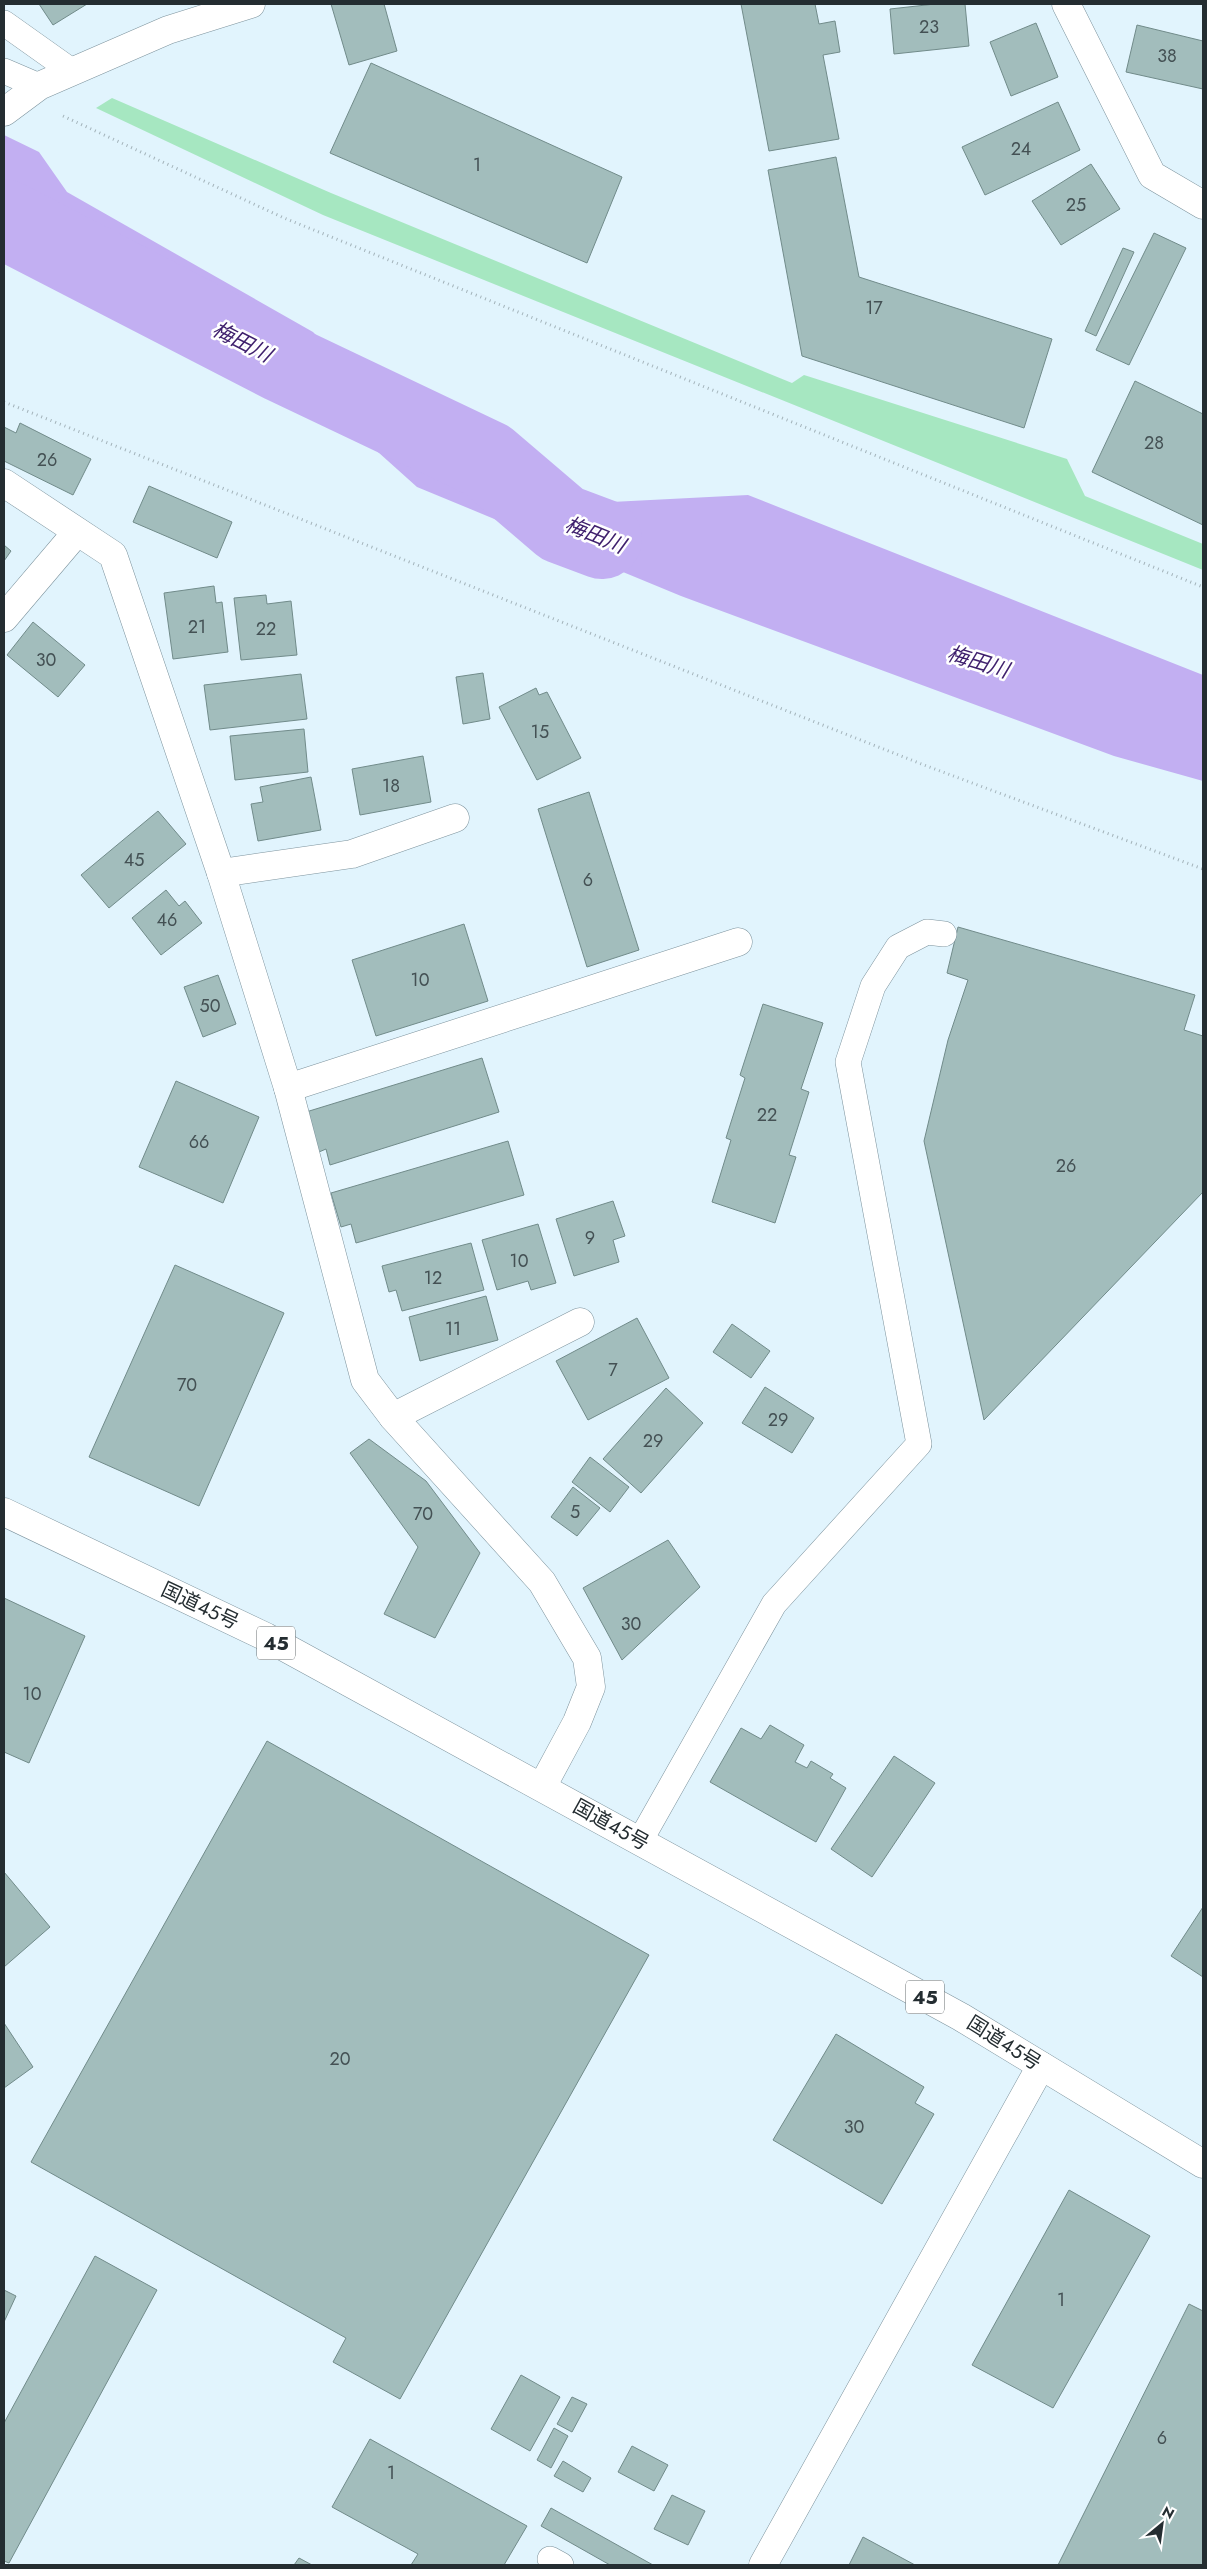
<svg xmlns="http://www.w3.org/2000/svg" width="1207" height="2569" viewBox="0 0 1207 2569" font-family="Jost,'Noto Sans JP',sans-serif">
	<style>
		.green { fill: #a6e7c1 }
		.water { fill: #c2aff2 }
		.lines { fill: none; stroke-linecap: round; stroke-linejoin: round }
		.river { stroke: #c2aff2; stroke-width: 80 }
		.building { fill: #a2bdbc; stroke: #718b8a }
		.lane-casing { stroke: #7d939d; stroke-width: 26 }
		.street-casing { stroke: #7d939d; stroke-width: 29 }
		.secondary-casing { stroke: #7d939d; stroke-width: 29 }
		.highway-casing { stroke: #7d939d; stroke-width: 29 }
		.path { stroke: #a3b3ba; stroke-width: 3; stroke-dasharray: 1 4; stroke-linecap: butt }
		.lane { stroke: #fff; stroke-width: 25 }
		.street { stroke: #fff; stroke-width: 28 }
		.secondary { stroke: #fff; stroke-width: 28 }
		.highway { stroke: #fff; stroke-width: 28 }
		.labels { text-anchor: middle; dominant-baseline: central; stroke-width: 5; stroke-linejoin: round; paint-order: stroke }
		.number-label { font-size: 18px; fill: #445154 }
		.shield { fill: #fff; stroke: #666c6f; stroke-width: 1 }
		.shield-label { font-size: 19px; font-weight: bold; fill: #242d31 }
		.street-label { font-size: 20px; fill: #242d31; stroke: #fff }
		.water-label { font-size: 21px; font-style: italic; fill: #40216e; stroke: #fff }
	</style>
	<rect width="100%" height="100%" fill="#e1f4fd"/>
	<path class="green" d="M112 98 331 193 792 383 804 375 1067 459 1085 496 1203 544V570L323 215 96 108Z"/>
	<path class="water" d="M4 135 39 152 67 192 313 332 436 459 592 503 748 495 1203 675V781L1114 756 681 596 417 487 320 400 174 316 50 220 4 205Z"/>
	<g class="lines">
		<path class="river" d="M4 219 283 363 487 460 562 524 602 539"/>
	</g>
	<g class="building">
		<path d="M39 4H87L53 25Z"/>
		<path d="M331 4H384L397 51 349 65Z"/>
		<path d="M741 4H815L819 24 835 21 840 52 823 55 839 139 769 151Z"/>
		<path d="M935 4H965L969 46 894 54 890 9Z"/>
		<path d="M1036 23 1058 77 1011 96 990 42Z"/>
		<path d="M1137 25 1203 41V89L1126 72Z"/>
		<path d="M371 63 622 177 587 263 330 153Z"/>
		<path d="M1058 102 1080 150 985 195 962 147Z"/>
		<path d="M836 157 859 277 1052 339 1024 428 802 356 768 170Z"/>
		<path d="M1091 164 1120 209 1061 245 1032 201Z"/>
		<path d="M1154 233 1186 248 1129 365 1096 350Z"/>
		<path d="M1123 248 1134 252 1096 336 1085 331Z"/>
		<path d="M1135 381 1203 414V525L1092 472Z"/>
		<path d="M20 423 91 459 73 495 4 461V427L16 433Z"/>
		<path d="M149 486 232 522 217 558 133 522Z"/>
		<path d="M4 545 11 551 4 561Z"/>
		<path d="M214 586 216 603 222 602 228 652 173 659 164 593Z"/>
		<path d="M266 595 267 604 291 601 297 655 241 660 234 598Z"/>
		<path d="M33 622 85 665 58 697 7 655Z"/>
		<path d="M483 673 490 719 463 724 456 677Z"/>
		<path d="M301 674 307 719 210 730 204 685Z"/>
		<path d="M536 688 539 695 547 692 581 758 537 780 499 707Z"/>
		<path d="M304 729 308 772 235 780 230 736Z"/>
		<path d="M423 756 431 802 360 815 352 769Z"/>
		<path d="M311 777 321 830 258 841 251 804 263 802 260 787Z"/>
		<path d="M589 792 639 950 587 967 538 809Z"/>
		<path d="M158 811 186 844 109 908 81 875Z"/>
		<path d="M166 890 179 906 185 901 202 923 161 955 132 918Z"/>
		<path d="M464 924 488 1001 376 1036 352 960Z"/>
		<path d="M958 927 1195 995 1184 1030 1203 1036V1192L984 1420 924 1141 948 1040 968 980 947 973Z"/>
		<path d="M218 975 236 1024 203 1037 184 987Z"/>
		<path d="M763 1004 823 1023 801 1089 809 1092 789 1155 796 1157 775 1223 712 1202 731 1140 726 1138 745 1078 740 1075Z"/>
		<path d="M482 1058 499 1112 330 1165 326 1149 319 1152 306 1112Z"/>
		<path d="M176 1081 259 1117 223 1203 139 1167Z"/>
		<path d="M508 1141 524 1195 356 1243 351 1224 341 1227 331 1193Z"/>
		<path d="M613 1201 625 1236 613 1240 619 1262 574 1276 556 1219Z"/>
		<path d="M538 1224 556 1283 531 1290 528 1281 497 1290 482 1240Z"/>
		<path d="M471 1243 484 1290 402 1311 396 1290 389 1292 382 1266Z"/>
		<path d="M175 1265 284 1313 199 1506 89 1457Z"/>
		<path d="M486 1296 498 1340 420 1361 409 1317Z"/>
		<path d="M637 1318 669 1378 588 1420 556 1361Z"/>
		<path d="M732 1324 770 1351 751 1378 713 1352Z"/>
		<path d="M765 1387 814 1418 792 1453 742 1423Z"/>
		<path d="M666 1388 703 1423 641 1493 603 1459Z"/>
		<path d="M369 1439 426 1481 480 1553 435 1638 384 1614 418 1547 350 1453Z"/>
		<path d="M590 1457 629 1487 610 1512 572 1482Z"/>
		<path d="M573 1487 600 1508 577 1536 551 1517Z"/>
		<path d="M668 1540 700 1587 622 1660 583 1588Z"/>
		<path d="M4 1598 85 1636 29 1763 4 1752Z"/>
		<path d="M770 1725 804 1745 795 1762 807 1768 811 1761 833 1774 830 1778 846 1788 816 1842 710 1782 741 1728 761 1739Z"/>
		<path d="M267 1741 649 1955 400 2399 333 2362 346 2338 31 2162Z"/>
		<path d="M894 1756 935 1783 872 1877 831 1849Z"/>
		<path d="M4 1872 50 1927 4 1967Z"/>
		<path d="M1203 1907V1977L1171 1956Z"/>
		<path d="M4 2023 33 2067 4 2088Z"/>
		<path d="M836 2034 924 2087 915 2103 934 2114 882 2204 773 2140Z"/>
		<path d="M1069 2190 1150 2236 1053 2408 972 2365Z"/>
		<path d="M95 2256 157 2290 9 2563 4 2561V2423Z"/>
		<path d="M4 2290 16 2296 4 2322Z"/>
		<path d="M1189 2304 1203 2311V2565H1058Z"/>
		<path d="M521 2375 560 2397 530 2451 491 2429Z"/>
		<path d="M572 2397 587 2404 572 2432 557 2424Z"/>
		<path d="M554 2428 568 2436 551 2468 537 2460Z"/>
		<path d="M370 2439 527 2526 504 2565H411L418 2554 332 2507Z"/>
		<path d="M632 2446 668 2465 654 2491 618 2472Z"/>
		<path d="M563 2461 591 2478 583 2492 554 2476Z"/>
		<path d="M672 2495 705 2511 688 2545 654 2529Z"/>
		<path d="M551 2508 653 2565H610L541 2526Z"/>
		<path d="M863 2537 915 2565H849Z"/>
		<path d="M299 2558 312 2565H294Z"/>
	</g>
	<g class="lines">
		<g class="lane-casing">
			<g id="lane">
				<path d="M4 23 73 72"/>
				<path d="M4 71 39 86"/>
				<path d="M640 1841 774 1604 919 1444 848 1062 873 986 898 947 927 932 944 934"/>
				<path d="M550 2559 561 2565"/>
			</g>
		</g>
		<g class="street-casing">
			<g id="street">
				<path d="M1066 4 1152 175 1203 205"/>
				<path d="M4 483 113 555 221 873 288 1088 365 1380 393 1417 542 1582 587 1658 591 1687 577 1722 542 1787"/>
				<path d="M4 618 77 532"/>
				<path d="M221 873 352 854 455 818"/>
				<path d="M288 1088 738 942"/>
				<path d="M393 1417 580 1322"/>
			</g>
		</g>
		<g class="secondary-casing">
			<g id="secondary">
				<path d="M4 112 39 86 168 30 251 4"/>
				<path d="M763 2565 1041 2066"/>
			</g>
		</g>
		<g class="highway-casing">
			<path id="highway" d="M4 1512 266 1637 961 2017 1203 2164"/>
		</g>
		<g class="path">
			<path d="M63 116 284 218 1203 587"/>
			<path d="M4 402 924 765 1203 869"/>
		</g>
		<use href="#lane" class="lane"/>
		<use href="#street" class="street"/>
		<use href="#secondary" class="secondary"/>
		<use href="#highway" class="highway"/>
	</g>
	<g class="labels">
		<g class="number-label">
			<text x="929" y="27">23</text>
			<text x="1167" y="56">38</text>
			<text x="1021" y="149">24</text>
			<text x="477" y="165">1</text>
			<text x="1076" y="205">25</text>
			<text x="874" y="308">17</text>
			<text x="1154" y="443">28</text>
			<text x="47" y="460">26</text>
			<text x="197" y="627">21</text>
			<text x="266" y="629">22</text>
			<text x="46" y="660">30</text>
			<text x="540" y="732">15</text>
			<text x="391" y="786">18</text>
			<text x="134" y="860">45</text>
			<text x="588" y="880">6</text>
			<text x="167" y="920">46</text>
			<text x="420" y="980">10</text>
			<text x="210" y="1006">50</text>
			<text x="767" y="1115">22</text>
			<text x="199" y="1142">66</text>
			<text x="1066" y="1166">26</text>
			<text x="590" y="1238">9</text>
			<text x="519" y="1261">10</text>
			<text x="433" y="1278">12</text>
			<text x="453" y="1329">11</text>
			<text x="613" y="1370">7</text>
			<text x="187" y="1385">70</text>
			<text x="778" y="1420">29</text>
			<text x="653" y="1441">29</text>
			<text x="575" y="1512">5</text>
			<text x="423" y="1514">70</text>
			<text x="631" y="1624">30</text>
			<text x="32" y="1694">10</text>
			<text x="340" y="2059">20</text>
			<text x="854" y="2127">30</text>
			<text x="1061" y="2300">1</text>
			<text x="1162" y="2438">6</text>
			<text x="391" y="2473">1</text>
		</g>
		<g class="shield">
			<rect x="257" y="1626.5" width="38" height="33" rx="4"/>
			<rect x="906" y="1980.5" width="38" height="33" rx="4"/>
		</g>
		<g class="shield-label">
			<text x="276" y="1643">45</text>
			<text x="925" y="1997">45</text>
		</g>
		<g class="street-label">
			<text transform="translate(200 1606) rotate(25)">国道45号</text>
			<text transform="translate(611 1825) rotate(29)">国道45号</text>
			<text transform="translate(1004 2043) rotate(32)">国道45号</text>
		</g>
		<g class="water-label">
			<text transform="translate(242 342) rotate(27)">梅田川</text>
			<text transform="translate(595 535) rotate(22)">梅田川</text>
			<text transform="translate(978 662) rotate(17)">梅田川</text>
		</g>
	</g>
	<rect width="1207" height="2569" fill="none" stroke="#242d31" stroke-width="10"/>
	<g transform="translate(1162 2524) rotate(29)" stroke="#ffffff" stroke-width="4" paint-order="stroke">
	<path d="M0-4L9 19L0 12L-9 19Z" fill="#242d31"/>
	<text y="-8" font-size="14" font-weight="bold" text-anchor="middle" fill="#242d31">N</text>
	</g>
</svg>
